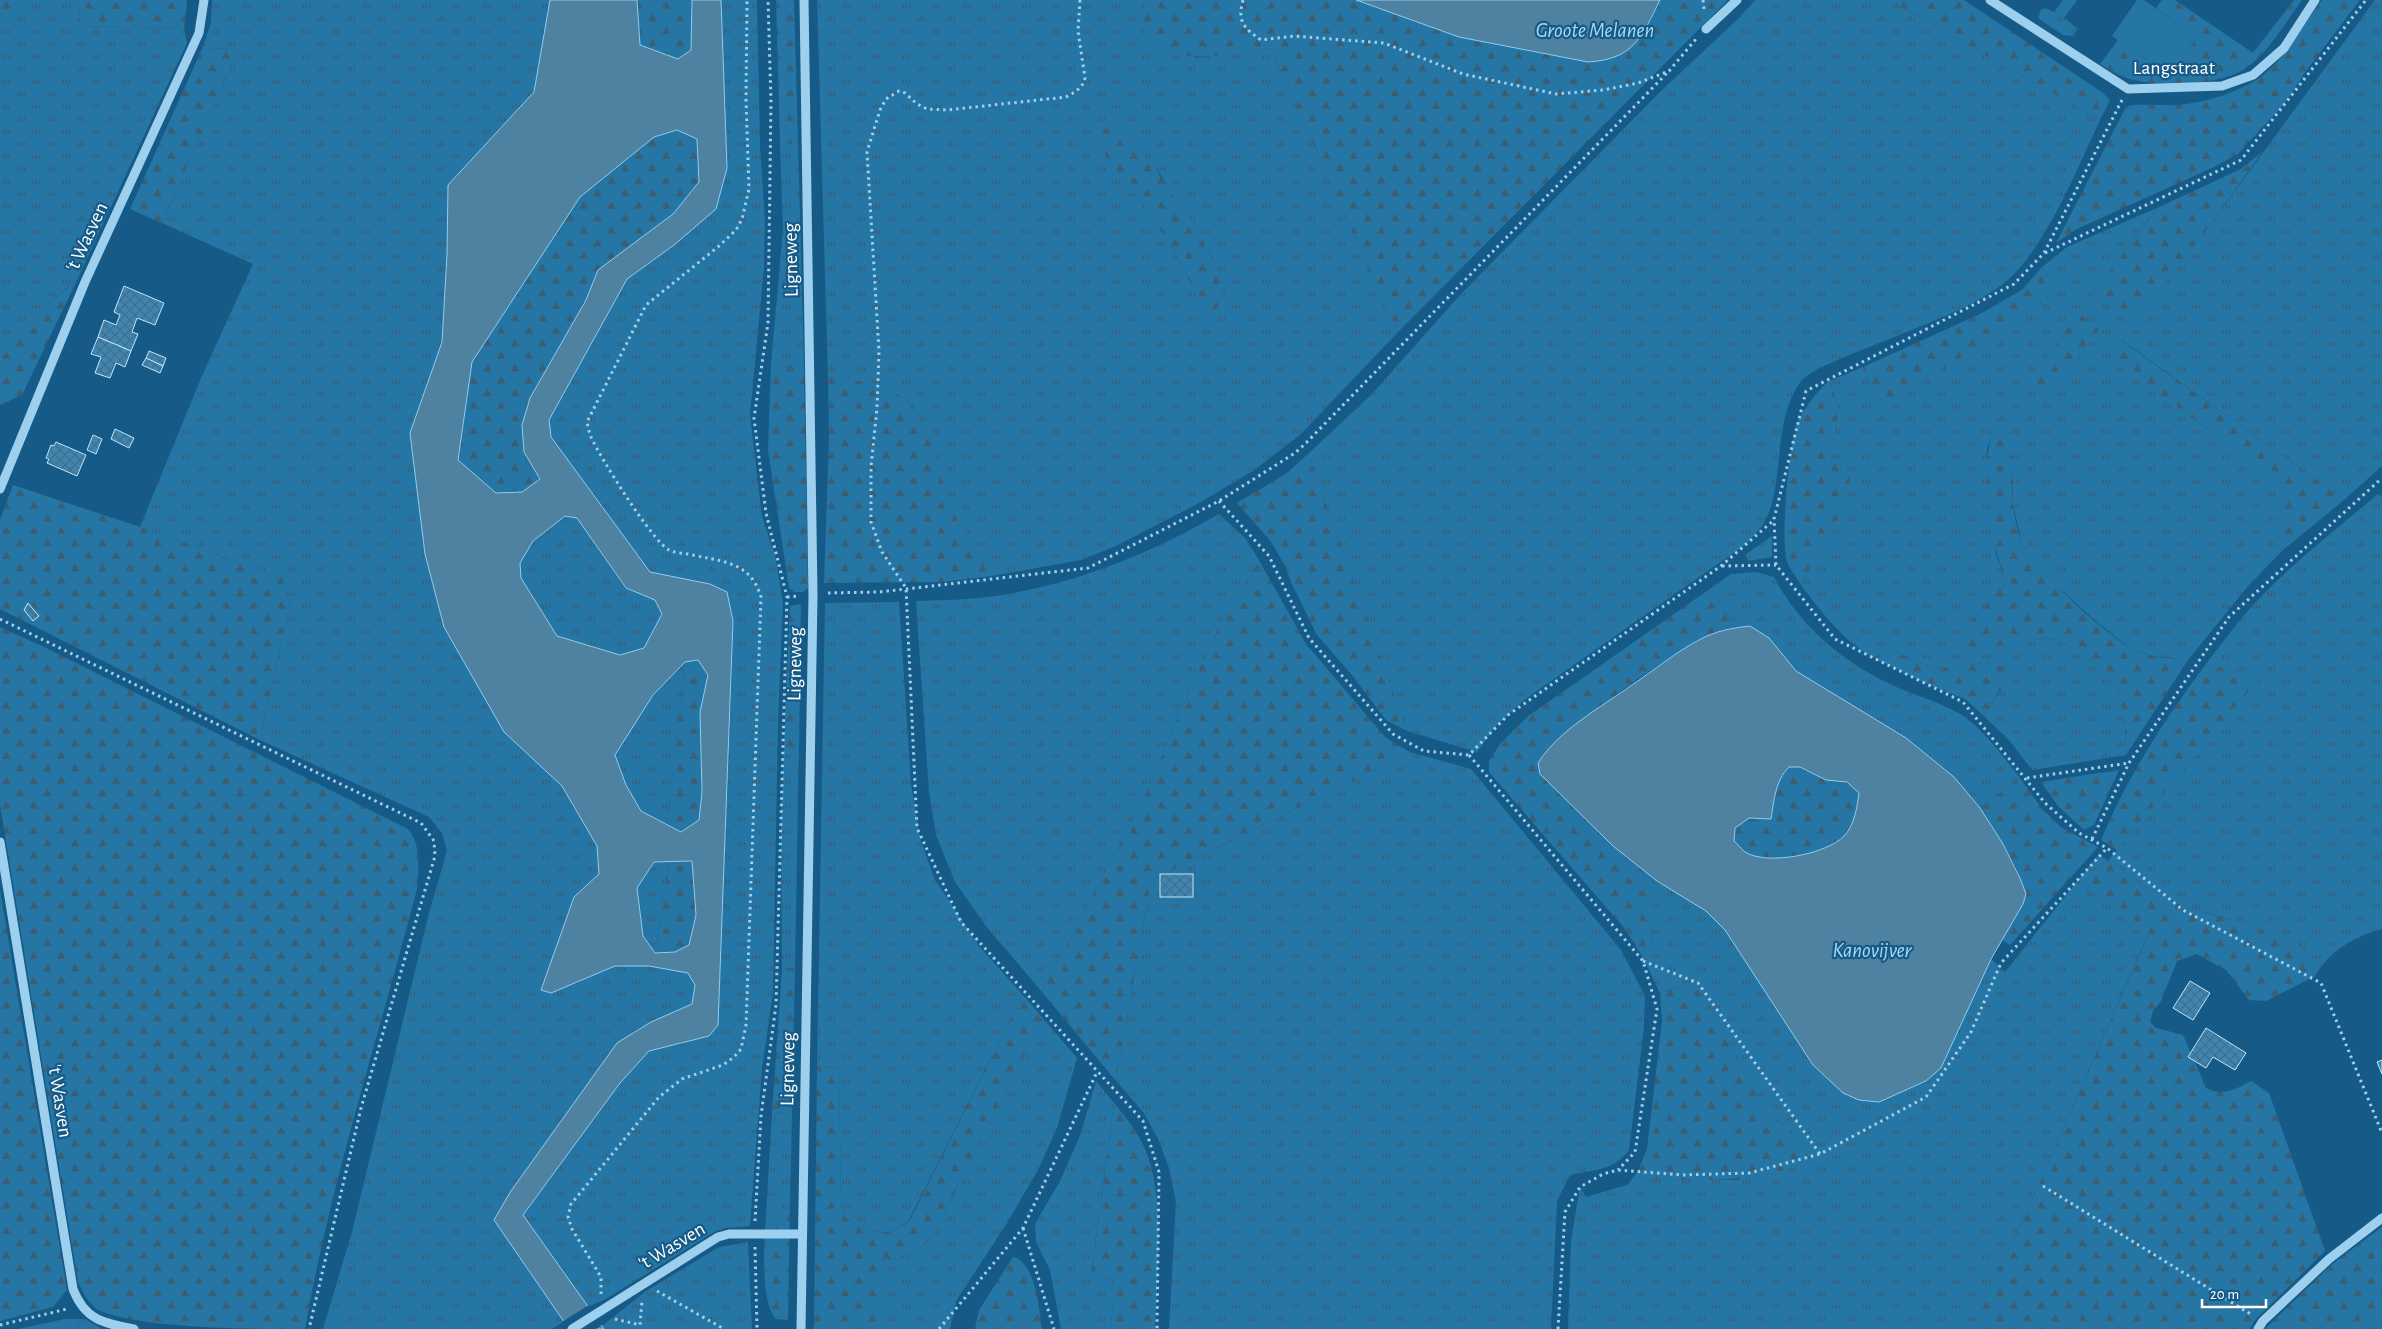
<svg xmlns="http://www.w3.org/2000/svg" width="2382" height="1329" viewBox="0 0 2382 1329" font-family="'Alegreya Sans',sans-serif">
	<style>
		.grass { fill: url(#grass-tufts); fill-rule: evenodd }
		.forest { fill: url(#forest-firs) }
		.pitch { fill: #2575a5 }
		.water { fill: #4f81a1; stroke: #8fcdf1; fill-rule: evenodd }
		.pier { fill: #165b87 }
		.building { fill: url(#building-cross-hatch); stroke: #c2e5fa }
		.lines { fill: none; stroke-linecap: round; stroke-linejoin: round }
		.path { stroke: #9dd0ee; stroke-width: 3; stroke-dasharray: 2.5 4; stroke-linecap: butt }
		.minor { stroke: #9dd0ee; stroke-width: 9 }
		.labels { text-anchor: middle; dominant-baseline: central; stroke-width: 4.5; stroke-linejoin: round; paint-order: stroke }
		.street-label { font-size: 20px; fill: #fff; stroke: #165b87 }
		.water-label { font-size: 21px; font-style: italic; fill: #a8d9f6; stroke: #165b87 }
	</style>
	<defs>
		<pattern id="grass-tufts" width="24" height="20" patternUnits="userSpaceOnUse" patternTransform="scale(1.25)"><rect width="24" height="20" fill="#2575a5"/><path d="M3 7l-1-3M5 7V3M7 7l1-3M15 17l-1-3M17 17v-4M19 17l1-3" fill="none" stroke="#3a5e74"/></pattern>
		<pattern id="forest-firs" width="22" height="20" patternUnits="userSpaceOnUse" patternTransform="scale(1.25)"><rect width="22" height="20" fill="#2575a5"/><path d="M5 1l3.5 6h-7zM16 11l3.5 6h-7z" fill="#3a5e74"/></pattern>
		<pattern id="building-cross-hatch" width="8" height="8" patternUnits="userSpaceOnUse" patternTransform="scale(1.25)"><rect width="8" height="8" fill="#3e86b1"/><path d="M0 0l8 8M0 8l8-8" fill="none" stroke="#446f89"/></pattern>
	</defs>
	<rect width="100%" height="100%" fill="#165b87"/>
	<g class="grass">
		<path d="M20 0H80L79 26 184 28 187 43 77 280C47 304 17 330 0 365V16Z"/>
		<path d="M212 0H550L534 92 448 185 447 255 442 342 410 433 425 554 444 627 504 732 562 786 597 846 599 874 574 897 551 993 615 966H649L689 973 695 985 692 1004 651 1022 511 1191 565 1321 552 1329H323L352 1232 429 913 447 851 442 833 429 817 260 740 290 604 282 578 140 527 201 378 253 264 162 223 239 48 202 49 211 23Z"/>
		<path d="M721 0H757L760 146 765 221 764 268 750 415 762 517 775 555 783 603 778 720 773 993 762 1068 750 1226 725 1228 714 1232 604 1300 587 1307 523 1215 620 1083 649 1050 708 1036 727 796 731 693 733 622 727 593 710 584 650 573 551 437 549 420 627 279 674 245 727 168Z"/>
		<path d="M817 0H1145L1144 3 1195 58 1271 49 1398 332 1301 434 1253 471 1199 503 1116 546 1081 560 992 576C977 555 963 534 953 511 941 485 926 412 905 399 882 384 854 380 828 377ZM1159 172 1212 257 1225 287 1211 323 1174 250 1140 200Z"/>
		<path d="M1755 0H1890L2100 120C2078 167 2050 237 2014 274 1986 303 1925 324 1887 340 1870 347 1812 368 1802 380 1770 421 1787 486 1763 524 1758 532 1751 538 1746 544L1524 700 1497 725 1477 752 1407 731 1308 454 1373 393 1459 296 1663 89 1738 19Z"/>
		<path d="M2063 0H2077L2064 18 2078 29 2073 36 2063 35 2038 18 2041 10 2045 8 2054 12Z"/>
		<path d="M2375 0H2382V466L2344 500 2122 340C2113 345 2110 350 2113 360L2281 482 2284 496 2278 529 2282 551 2248 586 2188 660 2153 656 2132 650 2099 624 2038 569 2022 543 2013 505 2012 472 2002 427 1993 429 1987 450 1996 554 2006 583 1972 620 1962 655C1983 648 2028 638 2049 639 2059 639 2070 647 2078 651 2122 674 2126 710 2126 755L2032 770 2009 740 1984 716 2001 689 1993 662 1935 669 1888 649 1873 658C1842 639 1823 614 1801 585L1831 533 1849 479 1829 455C1838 421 1842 415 1830 381L1863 367 1875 395 2047 298C2052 284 2052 278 2041 268L2067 247 2159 207 2093 293 2139 315 2207 229Z"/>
		<path d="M798 143 804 364H771L783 229 780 144Z"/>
		<path d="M2378 494 2382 497V929C2354 937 2330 950 2315 976L2303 947 2226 918 2180 905 2136 881 2108 861 2086 889 2150 930 2035 1194 1970 1329H1568L1571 1241 1580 1187 1586 1197 1627 1185 1632 1179 1739 1180 1784 1124 1763 1110 1758 1096 1707 1001C1692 983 1681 984 1660 993L1641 954 1651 946C1654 919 1647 895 1641 868L1657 881 1706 911 1725 930 1813 1065 1879 1102 1926 1081 1941 1068 1991 959 2005 972 2099 854 2108 861 2192 756 2260 676 2206 664C2221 644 2237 623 2254 604 2291 564 2336 530 2378 494Z"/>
		<path d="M1219 514 1246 539 1260 562 1228 608 1189 691 1146 794 1042 992 986 926 955 882 936 835 929 792 916 601C943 600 970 600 996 596 1075 584 1150 554 1219 514Z"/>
		<path d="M565 516 577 518 625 588 655 600 663 614 644 648 620 655 557 636 521 578 520 563 533 541Z"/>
		<path d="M1772 536V557L1748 561 1745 555Z"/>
		<path d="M1756 572 1774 577C1799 625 1841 661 1890 684 1913 695 1938 701 1960 714 1979 724 2007 761 2020 778L1980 808 1954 777 1796 671 1769 638 1750 626 1735 628 1711 588 1731 574Z"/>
		<path d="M899 602 911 784 920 838 934 878 979 946 1023 995 909 1220C886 1241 871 1232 846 1218L841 1203 839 1069 817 1066 825 603Z"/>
		<path d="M685 662 667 824 641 811 626 785 615 755 653 695Z"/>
		<path d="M799 747 795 968 782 969 781 816 784 748Z"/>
		<path d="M1410 752 1471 769 1621 950 1645 996 1644 1027 1629 1150C1615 1170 1593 1170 1570 1175L1557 1201 1551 1329H1169L1176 1202 1169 1168 1159 1141 1144 1113 1116 1081 1151 880Z"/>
		<path d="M669 861 655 953 643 936 637 888 654 862Z"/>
		<path d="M1042 1017 1077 1058 1057 1128 1038 1170 1007 1223 956 1301 950 1329H880V1261C905 1259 913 1253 932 1237Z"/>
		<path d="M1096 1081 1114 1103 1091 1275 1114 1280 1111 1329H1061L1050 1270 1036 1242 1035 1224 1060 1181 1080 1136Z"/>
		<path d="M792 1112 790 1208 766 1216 772 1113Z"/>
		<path d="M748 1242 752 1329H604L602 1326 646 1291 719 1247Z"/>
		<path d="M65 1319H85L76 1329H18Z"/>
	</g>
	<g class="forest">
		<path d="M0 0H20L0 16Z"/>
		<path d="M80 0H187L184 28 79 26Z"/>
		<path d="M637 0H692L691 51 678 59 640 46Z"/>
		<path d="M776 0H794L798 143 780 144Z"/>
		<path d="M1145 0H1356L1459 37 1516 47 1625 53 1646 29 1660 0H1728L1398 332 1271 49C1227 54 1128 78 1145 0Z"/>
		<path d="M1890 0H1964L2103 93 2110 100 2100 120Z"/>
		<path d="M2162 0H2175L2253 53 2294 0H2302C2285 23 2269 52 2246 68 2221 86 2156 88 2127 78 2117 75 2108 69 2100 64L2118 40 2170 75 2197 37 2156 8Z"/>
		<path d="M2322 0H2360L2306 71 2284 104 2238 154 2214 167 2077 229 2056 243 2126 107 2133 105C2148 104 2164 106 2179 105 2203 103 2243 91 2262 76 2285 59 2305 23 2322 0Z"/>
		<path d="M239 48 162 223 130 209 202 49Z"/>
		<path d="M1116 121C1159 172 1200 225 1225 287L1211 324 1174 250 1140 200 1088 134Z"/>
		<path d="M677 130 697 139 699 182 673 214 598 270 586 300 530 398 524 452 540 479 522 492 496 493 458 460 472 362 580 197 654 137Z"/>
		<path d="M2263 151 2207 229 2139 315C2119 317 2108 305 2093 293L2159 207 2241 169Z"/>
		<path d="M2041 268C2062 288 2046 299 2029 314L1893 400 1882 402 1875 395 1863 367 1980 314 2022 290Z"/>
		<path d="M77 280 22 395 0 405C0 393 0 378 0 366 4 339 57 297 77 280Z"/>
		<path d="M2077 312 2100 328 2049 396 2030 383Z"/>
		<path d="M2121 340 2344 500 2282 551 2278 529 2284 496 2281 482 2112 360C2110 350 2113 345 2121 340Z"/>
		<path d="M771 364H804L808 588 803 592H794L789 588 768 450Z"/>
		<path d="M828 377C854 380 883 382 905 399 927 415 941 483 953 510 963 534 977 555 992 576L942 582 824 583 829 438Z"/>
		<path d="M1830 381C1842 416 1838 421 1829 455L1850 479C1847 517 1819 553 1801 585 1797 578 1790 569 1787 562 1780 540 1789 446 1797 424 1801 413 1820 386 1830 381Z"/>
		<path d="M2002 427 2013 434C2012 469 2008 511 2023 544 2035 570 2106 635 2132 649 2149 658 2170 658 2188 660L2126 755C2126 711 2122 674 2079 652 2071 647 2061 641 2052 639 2037 636 1978 650 1962 655L1954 645 1972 620 2006 583C1990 535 1979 479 1993 428Z"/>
		<path d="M1308 454 1407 731 1386 720 1352 675 1317 635 1291 582 1284 564 1270 540 1237 503 1287 473Z"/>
		<path d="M13 485 140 527 282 578 290 604 260 740 0 609V520Z"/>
		<path d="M1260 562 1306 644 1386 738 1410 752 1151 880 1116 1081 1042 992 1146 794 1189 691 1228 608Z"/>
		<path d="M1711 588 1735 628C1692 632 1601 708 1562 735L1613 846 1641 868 1652 915 1651 946 1641 954 1625 929 1489 772V761L1500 744 1527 717Z"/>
		<path d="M801 604 799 747 784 748 790 606Z"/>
		<path d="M0 627 44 647 408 829C422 846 418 868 417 889 379 1036 331 1180 305 1329 253 1329 141 1329 98 1310 88 1303 83 1293 78 1282L0 804Z"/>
		<path d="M1888 649 1935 669 1993 662 2003 666C2005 686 1994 699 1984 716L1965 699 1929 685 1873 658Z"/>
		<path d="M698 660 708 675 700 712 702 792 699 821 681 832 667 824 685 662Z"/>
		<path d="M2206 664 2261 676 2117 850 2101 840C2127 777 2165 719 2206 664Z"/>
		<path d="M1789 767H1800L1826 780 1847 782 1859 792C1857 807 1855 824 1844 836 1827 854 1766 866 1745 852 1741 849 1738 844 1734 841L1735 828 1749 818 1771 819C1774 801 1775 780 1789 767Z"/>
		<path d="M2119 770 2094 825 2084 830 2058 806 2041 782Z"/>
		<path d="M2020 778 2043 810 2061 827 2098 847 2010 945 2002 940C2009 928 2022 892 2020 878 2018 864 1988 821 1980 808Z"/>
		<path d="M669 861H692L696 915 689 945 675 952 655 953Z"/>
		<path d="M2108 861 2136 881 2180 905 2295 939 2303 947 2315 976 2266 1001 2249 1000 2226 970 2197 954 2177 961 2161 1001 2153 1011 2150 1022 2156 1028 2183 1035 2206 1088C2222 1097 2236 1089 2251 1081L2269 1093 2325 1251 2254 1321 2250 1329H1970L2035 1194 2150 931 2086 889Z"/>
		<path d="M0 890 67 1290 53 1307 0 1321Z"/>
		<path d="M795 968 792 1112 772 1113 782 969Z"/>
		<path d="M1682 986 1698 990 1707 1001 1758 1096 1763 1110 1784 1124 1799 1139 1805 1162C1751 1186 1690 1179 1632 1179L1638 1171 1647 1149 1662 1021 1660 993Z"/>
		<path d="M1023 995 1042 1017 932 1237C913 1254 905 1258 880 1261V1329H814L817 1066 839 1069 841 1203 846 1218C871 1232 886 1241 910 1220Z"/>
		<path d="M1114 1103C1127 1118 1140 1135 1147 1154 1165 1201 1157 1279 1155 1329H1111L1114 1280 1091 1276Z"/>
		<path d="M790 1208 788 1320 776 1319C760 1303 764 1240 766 1216Z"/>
		<path d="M2382 1227V1329H2265L2331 1265Z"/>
		<path d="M1013 1257C1036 1263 1039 1309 1042 1329H975L979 1310Z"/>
		<path d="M85 1319 102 1329H105H76Z"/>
	</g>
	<path class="pitch" d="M2137 0H2144L2197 37 2170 75 2112 36Z"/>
	<g class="water">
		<path d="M550 0H637L640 45 678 59 691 50 692 0H721L727 168 716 209 674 245 627 279 549 420 551 437 650 572 710 584 727 592 733 621 718 1025 709 1036 649 1051 620 1083 523 1215 604 1329H569L494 1220 511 1191 617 1043 651 1022 692 1004 695 985 688 973 649 966H615L551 993 541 990 574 897 599 874 597 846 562 786 504 732 444 627 425 554 410 433 442 342 447 255 448 185 534 92ZM677 130 697 139 699 182 673 214 598 270 586 300 530 398 522 425 524 452 540 479 522 492 496 493 458 460 472 362 580 197 654 137ZM565 516 577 518 626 588 655 600 662 614 644 648 620 655 557 636 521 578 520 563 533 541ZM698 660 708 675 700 712 702 792 699 820 681 832 641 811 626 785 615 755 653 695 685 662ZM692 861 696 915 689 945 675 952 655 953 643 936 637 888 654 862Z"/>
		<path d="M1356 0H1660C1641 38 1634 59 1588 62L1459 37Z"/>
		<path d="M1750 626 1769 638 1796 671 1906 738 1954 777 1980 808 2003 844 2020 878 2026 894 2023 904 1991 959 1941 1068 1926 1081 1879 1102 1859 1100 1843 1093 1813 1065 1725 930 1706 911 1657 881 1613 846 1540 774 1538 763C1560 729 1600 708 1632 685 1654 670 1676 652 1699 640 1715 631 1732 628 1750 626ZM1789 767H1800L1826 780 1847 782 1859 793C1857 807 1855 824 1844 836 1827 854 1767 866 1745 852 1741 849 1738 844 1734 841L1735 828 1749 818 1771 819C1774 801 1775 781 1789 767Z"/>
	</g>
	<path class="pier" d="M589 1305 603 1324 596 1329H566L562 1322Z"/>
	<g class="building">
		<path d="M124 286 164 303 155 325 137 318 132 332 138 334 131 351 98 337 104 320 116 325 120 315 114 312Z"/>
		<path d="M98 337 131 351 125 367 116 363 110 378 95 373 101 357 91 354Z"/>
		<path d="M149 351 166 358 163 366 146 358Z"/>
		<path d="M146 358 163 366 160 373 142 365Z"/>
		<path d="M115 429 134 438 129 448 111 439Z"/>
		<path d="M93 435 102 439 96 454 87 450Z"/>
		<path d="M56 442 86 455 77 476 47 463 49 459 46 458 51 445 54 446Z"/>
		<path d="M28 603 39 616 33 621 24 610Z"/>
		<rect x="1160" y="874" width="33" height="23"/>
		<path d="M2190 981 2210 993 2193 1020 2173 1008Z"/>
		<path d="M2206 1028 2246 1053 2235 1070 2213 1057 2206 1068 2188 1057Z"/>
		<path d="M2382 1060V1074L2377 1062Z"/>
	</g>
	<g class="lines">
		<g class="path">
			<path d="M1080 0 1078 31 1085 78C1083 88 1075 92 1066 97L947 110 927 109 917 104 905 93 899 91 886 99 880 110 867 152 879 351 877 408 871 467V522L882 552 906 588 917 828 961 922 1143 1121 1159 1172 1157 1329"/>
			<path d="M1243 0C1237 22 1244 28 1261 40L1294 36 1384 43 1463 74 1556 94 1603 90 1638 83 1669 71 1696 39"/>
			<path d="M1703 0 1704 9"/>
			<path d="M2122 100 2044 253 2014 284 1806 391 1774 519 1776 565 1835 639 1963 702 2045 803 2079 833 2107 848 2183 910 2321 983 2382 1133"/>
			<path d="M2045 253 2241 160 2366 0"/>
			<path d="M1219 501 1269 556 1309 638 1393 734 1424 751 1469 755 1508 715 1721 566 1774 520"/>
			<path d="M1722 566 1776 565"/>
			<path d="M828 593 879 592 1088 568 1219 501 1295 453 1305 444 1669 71"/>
			<path d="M787 597 799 596"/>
			<path d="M0 619 421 823 434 841 435 856 361 1108 309 1329"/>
			<path d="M1469 755 1643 961 1657 1009 1635 1152 1618 1170"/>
			<path d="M2027 778 2129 763"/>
			<path d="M2092 839 2129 763 2229 617 2382 478"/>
			<path d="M1643 961 1698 983 1820 1154"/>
			<path d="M2043 1186 2252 1315"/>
			<path d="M755 1221 761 1116 776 1005 787 597 766 513 754 418 768 323 771 101 768 0"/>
			<path d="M1023 1228 1054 1329"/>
			<path d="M755 1247 757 1329"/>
			<path d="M657 1291 724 1329"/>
			<path d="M601 1294V1277L572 1229 568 1217 571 1204 659 1097 682 1079 723 1065 734 1057 741 1049 746 1025 761 597C750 560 721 562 688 554 682 553 674 553 669 550 652 541 600 457 591 437 589 432 588 427 587 422L646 305 719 246 736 230 742 219 749 189 746 100 747 0"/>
			<path d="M615 1319 640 1325 642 1301"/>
			<path d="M0 1325 67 1309"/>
			<path d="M939 1329 1023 1228 1097 1072"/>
			<path d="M1558 1329 1565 1212 1580 1187 1603 1174 1618 1170 1682 1175 1749 1173 1820 1154 1926 1097 1971 1032 2001 963 2107 848"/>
		</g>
		<g class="minor">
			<path d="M1990 0 2128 89 2222 86 2253 75 2284 48 2315 0"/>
			<path d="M1706 29 1737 0"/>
			<path d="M0 489 85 282 199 33 204 0"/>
			<path d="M0 842 73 1289C85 1320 103 1323 134 1329"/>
			<path d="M572 1329 718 1237 729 1234H802"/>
			<path d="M801 1329 813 595 804 0"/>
			<path d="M2258 1329 2263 1321 2329 1259 2382 1218"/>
		</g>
	</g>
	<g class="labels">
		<g class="street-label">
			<text x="2174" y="68">Langstraat</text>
			<text transform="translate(87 237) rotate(-65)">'t Wasven</text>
			<text transform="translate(791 260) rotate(-91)">Ligneweg</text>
			<text transform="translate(795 664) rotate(-89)">Ligneweg</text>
			<text transform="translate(788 1069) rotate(-89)">Ligneweg</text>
			<text transform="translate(60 1101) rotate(81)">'t Wasven</text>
			<text transform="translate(672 1246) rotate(-31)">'t Wasven</text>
		</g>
		<g class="water-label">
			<text x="1595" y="30">Groote Melanen</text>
			<text x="1872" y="950">Kanovijver</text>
		</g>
	</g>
	<path d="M2202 1299v8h64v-8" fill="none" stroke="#ffffff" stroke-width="2.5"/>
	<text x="2210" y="1299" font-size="15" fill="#ffffff" stroke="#165b87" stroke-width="4" paint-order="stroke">20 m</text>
</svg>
